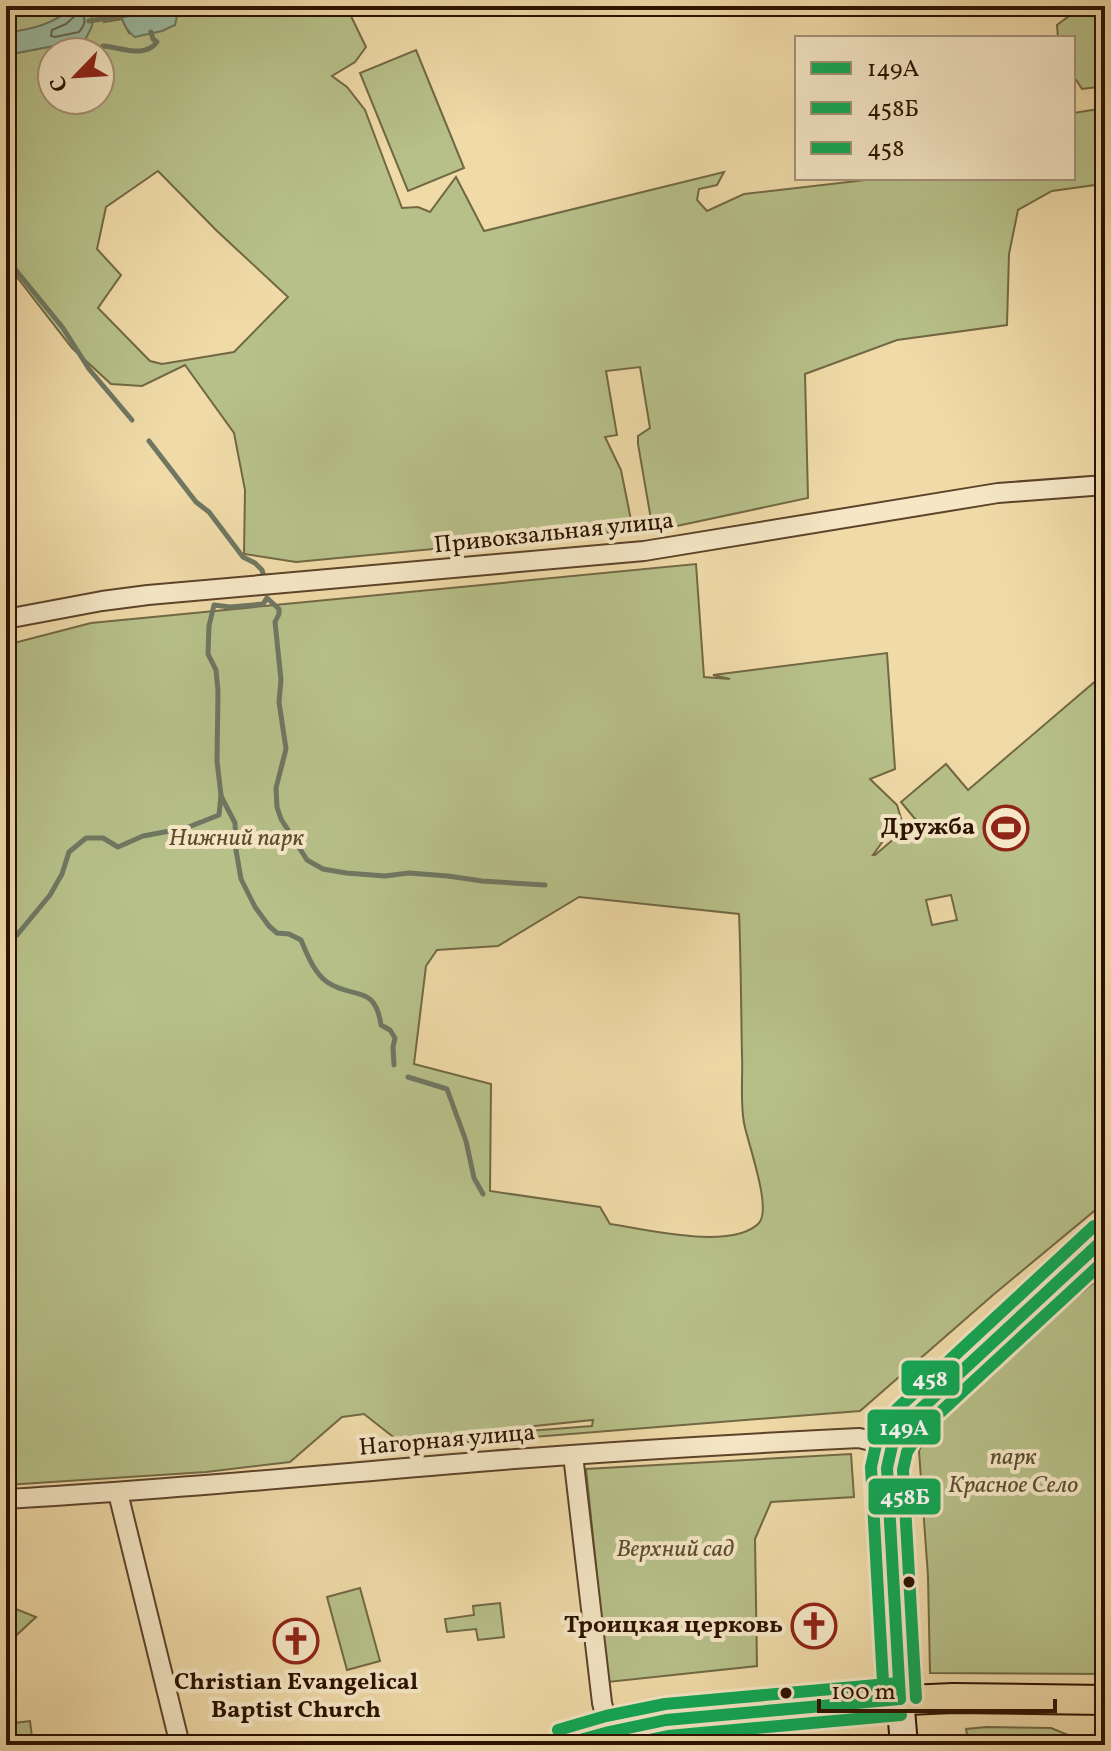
<svg xmlns="http://www.w3.org/2000/svg" width="1111" height="1751" viewBox="0 0 1111 1751" font-family="Vollkorn,serif">
	<style>
		.green { fill: #b7c089; stroke: #726844; stroke-width: 2; fill-rule: evenodd }
		.water { fill: #9bbba3; stroke: #6f7762; stroke-width: 2 }
		.lines { fill: none; stroke-linecap: round; stroke-linejoin: round }
		.shore { stroke: #646652; stroke-width: 2 }
		.stream { stroke: #6f7762; stroke-width: 5 }
		.minor-casing { stroke: #5d432a; stroke-width: 22 }
		.secondary-casing { stroke: #2c1100; stroke-width: 30 }
		.primary-casing { stroke: #2c1100; stroke-width: 32 }
		.minor { stroke: #f5e7c6; stroke-width: 18 }
		.secondary { stroke: #f5e7c6; stroke-width: 26 }
		.primary { stroke: #efdaa8; stroke-width: 28 }
		.bus-1-casing { stroke: #f5e7c6; stroke-width: 18 }
		.bus-2-casing { stroke: #f5e7c6; stroke-width: 18 }
		.bus-3-casing { stroke: #f5e7c6; stroke-width: 18 }
		.bus-1 { stroke: #10a855; stroke-width: 12 }
		.bus-2 { stroke: #10a855; stroke-width: 12 }
		.bus-3 { stroke: #10a855; stroke-width: 12 }
		.bus-dot { fill: #2c1100; stroke: #f5e7c6; stroke-width: 3 }
		.labels { text-anchor: middle; dominant-baseline: central; stroke-width: 8; stroke-linejoin: round; paint-order: stroke }
		.street-label { font-size: 24px; fill: #2c1100; stroke: #f5e7c6 }
		.poi-label { font-size: 24px; font-weight: bold; fill: #2c1100; stroke: #f5e7c6; text-anchor: end }
		.park-label { font-size: 24px; font-style: italic; fill: #5d4e30; stroke: #f5e7c6 }
		.line-badge { stroke: #f5e7c6; stroke-width: 3 }
		.badge-label { font-size: 22px; text-anchor: middle; font-weight: bold; fill: #fff }
	</style>
	<rect width="100%" height="100%" fill="#efdaa8"/>
	<filter id="stains"><feTurbulence type="fractalNoise" baseFrequency=".0025" numOctaves="4"/><feColorMatrix values="0 0 0 0 .2 0 0 0 0 .09 0 0 0 0 .02 0 0 0 .5 -.17"/></filter>
	<radialGradient id="worn" r=".72"><stop offset=".6" stop-color="#630" stop-opacity="0"/><stop offset="1" stop-color="#630" stop-opacity=".3"/></radialGradient>
	<g class="green">
		<path d="M17 6H73C55 25 31 29 6 33V11Z"/>
		<path d="M86 6H122L120 11H108L104 22 122 19 129 33 177 16 175 6H367L349 12 366 47 355 62 332 76 347 87 365 110 402 208 418 207 430 212 456 177 484 231 724 172 717 185 699 189 697 200 707 211 744 194 883 178H1073V113L1105 108V174L1095 185 1052 191 1018 210 1009 254 1007 325 897 340 805 374 808 498 653 531 638 444V436L650 428 640 367 606 371 617 435 605 437 621 470 633 530 296 562 244 554 245 490 234 433 185 365 142 386 111 384 72 348 6 263V55L85 40 92 16ZM52 52H100V100H52ZM158 171 217 231 288 297 234 352 162 364 150 361 98 308 121 275 97 249 106 207Z"/>
		<path d="M1091 8 1105 10V86L1082 89 1073 75V38H1058L1057 25 1072 14Z"/>
		<path d="M416 50 464 168 408 191 360 73Z"/>
		<path d="M696 564 704 677 730 679 713 675 887 653 895 769 870 779 897 805 903 825 883 841 873 855H875L916 820 901 802 946 764 968 790 1105 673V1202L993 1295 860 1411 406 1447 364 1414 342 1417 290 1462 206 1472 6 1485V645L91 623ZM951 895 957 920 932 925 926 900ZM579 897 739 914C741 961 741 1008 742 1055 743 1077 740 1101 744 1123 748 1144 772 1208 759 1223 732 1251 645 1229 610 1224L600 1207 490 1191 491 1084 414 1064 426 966 437 950 498 946ZM593 1420 592 1426 437 1438 436 1436Z"/>
		<path d="M1105 1273V1674L930 1673 928 1576 919 1451 933 1418Z"/>
		<path d="M851 1454 854 1497 771 1502 755 1539 757 1666 608 1682 586 1469Z"/>
		<path d="M360 1588 380 1661 347 1670 327 1597Z"/>
		<path d="M500 1603 504 1637 478 1640 476 1629 447 1632 445 1619 474 1615 473 1606Z"/>
		<path d="M6 1605 36 1617 6 1645Z"/>
		<path d="M30 1721 33 1745H6V1724Z"/>
		<path d="M987 1727 1051 1728 1085 1742 1105 1741V1745H951H969L966 1729Z"/>
	</g>
	<g class="water">
		<path d="M73 6H86C97 23 93 24 85 40L6 55V33C31 29 55 25 73 6Z"/>
		<path d="M122 6H175L177 16 175 25 162 31 135 37C126 31 119 17 122 6Z"/>
	</g>
	<g class="lines">
		<path class="shore" d="M78 13 82 14C87 22 84 25 79 32L55 37 51 36 52 30 66 24Z"/>
		<g class="stream">
			<path d="M89 21 127 15"/>
			<path d="M95 52 103 46C121 47 144 59 157 42L153 39 151 32"/>
			<path d="M6 258 63 328 89 369 132 420"/>
			<path d="M149 441 196 502 209 512 243 557 255 563 262 570 264 577"/>
			<path d="M221 796 235 823 236 850 241 879 255 907 269 926 277 933 289 934 301 940C307 954 314 973 327 982 353 1000 375 983 381 1025L390 1030 395 1038 393 1047 394 1065"/>
			<path d="M6 938 17 935 50 895 62 874 69 852 86 838H103L118 847 143 836 186 828 219 815 221 795 217 761 218 691 216 670 208 654 209 626 214 605 230 607 263 604 267 598 279 609V614L275 622 281 680 279 702 286 749 276 788 277 807 281 819 307 860 323 869 346 873 385 876 409 873 448 876 482 881 545 885"/>
			<path d="M408 1077 447 1089 466 1141 474 1178 483 1194"/>
		</g>
		<g class="minor-casing">
			<g id="minor">
				<path d="M6 619 102 601 148 595 644 551 998 493 1105 485"/>
				<path d="M573 1455 602 1703 612 1741"/>
				<path d="M118 1493 180 1745"/>
				<path d="M6 1499C168 1490 329 1474 490 1461 613 1451 736 1444 859 1438L892 1446"/>
			</g>
		</g>
		<g class="secondary-casing">
			<path id="secondary" d="M904 1745 897 1662 887 1468 892 1446 908 1421 1105 1238"/>
		</g>
		<g class="primary-casing">
			<path id="primary" d="M562 1745 609 1732 666 1720 862 1702 953 1698 1105 1700"/>
		</g>
		<use href="#minor" class="minor"/>
		<use href="#secondary" class="secondary"/>
		<use href="#primary" class="primary"/>
		<g class="bus-1-casing">
			<g id="bus-1">
				<path d="M900 1699 887 1468 892 1446 908 1421 1105 1238"/>
				<path d="M562 1745 609 1732 666 1720 900 1699"/>
			</g>
		</g>
		<g class="bus-2-casing">
			<g id="bus-2">
				<path d="M916 1698 903 1470 907 1452 920 1431 1105 1260"/>
				<path d="M625 1745 668 1736 901 1715"/>
			</g>
		</g>
		<g class="bus-3-casing">
			<g id="bus-3">
				<path d="M884 1700 871 1467 877 1440 897 1409 1094 1226"/>
				<path d="M558 1730 606 1716 665 1704 899 1683"/>
			</g>
		</g>
		<use href="#bus-1" class="bus-1"/>
		<use href="#bus-2" class="bus-2"/>
		<use href="#bus-3" class="bus-3"/>
	</g>
	<defs>
		<g id="stadium-ring" transform="scale(2.3)"><circle r="9.5" fill="#f5e7c6" stroke="#8f2418" stroke-width="1.5"/><path d="M0-5a6.5 5 0 1 0 0 10a6.5 5 0 1 0 0-10ZM-3.5-1.8h7v3.6h-7Z" fill="#8f2418"/></g>
		<g id="church-ring" transform="scale(2.3)"><circle r="9.5" fill="#f5e7c6" stroke="#8f2418" stroke-width="1.5"/><path d="M-1.2-6h2.4v3.5h3.3v2.4h-3.3V6h-2.4V-.1h-3.3v-2.4h3.3Z" fill="#8f2418"/></g>
	</defs>
	<g fill-rule="evenodd">
		<use href="#stadium-ring" x="1006" y="828"/>
		<use href="#church-ring" x="814" y="1626"/>
		<use href="#church-ring" x="296" y="1641"/>
	</g>
	<g class="bus-dot">
		<circle cx="909" cy="1582" r="7"/>
		<circle cx="786" cy="1693" r="7"/>
	</g>
	<g class="labels">
		<g class="street-label">
			<text transform="translate(554 534) rotate(-6)">Привокзальная улица</text>
			<text transform="translate(447 1441) rotate(-5)">Нагорная улица</text>
		</g>
		<g class="poi-label">
			<text x="975" y="828">Дружба</text>
			<text x="783" y="1626">Троицкая церковь</text>
			<text x="296" y="1683" text-anchor="middle">Christian Evangelical<tspan x="296" dy="28">Baptist Church</tspan></text>
		</g>
		<g class="park-label">
			<text x="236" y="839">Нижний парк</text>
			<text x="1013" y="1458">парк<tspan x="1013" dy="28">Красное Село</tspan></text>
			<text x="675" y="1550">Верхний сад</text>
		</g>
	</g>
	<g class="line-badge">
		<rect x="900" y="1359" width="61" height="38" rx="8" fill="#10a855"/>
		<rect x="866" y="1408" width="76" height="38" rx="8" fill="#10a855"/>
		<rect x="867" y="1477" width="75" height="39" rx="8" fill="#10a855"/>
	</g>
	<g class="badge-label">
		<text x="930" y="1386">458</text>
		<text x="904" y="1435">149А</text>
		<text x="905" y="1504">458Б</text>
	</g>
	<rect width="1111" height="1751" fill="none" stroke="#efdaa8" stroke-width="32"/>
	<rect x="8" y="8" width="1095" height="1735" fill="none" stroke="#2c1100" stroke-width="4"/>
	<rect x="16" y="16" width="1079" height="1719" fill="none" stroke="#2c1100" stroke-width="2"/>
	<rect x="795" y="36" width="280" height="144" fill="#f5e7c6" stroke="#a59177" stroke-width="2"/>
	<rect x="811" y="62" width="40" height="12" fill="#10a855" stroke="#a59177" stroke-width="2"/>
	<text x="867" y="76" font-size="24" fill="#2c1100">149А</text>
	<rect x="811" y="102" width="40" height="12" fill="#10a855" stroke="#a59177" stroke-width="2"/>
	<text x="867" y="116" font-size="24" fill="#2c1100">458Б</text>
	<rect x="811" y="142" width="40" height="12" fill="#10a855" stroke="#a59177" stroke-width="2"/>
	<text x="867" y="156" font-size="24" fill="#2c1100">458</text>
	<g transform="translate(76 76) rotate(245)"><circle r="38" fill="#f5e7c6" stroke="#a59177" stroke-width="2"/>
	<path d="M0-6L14 30L0 20L-14 30Z" fill="#8f2418"/>
	<text y="-12" font-size="22" font-weight="bold" text-anchor="middle" fill="#2c1100">С</text>
	</g>
	<path d="M819 1699v12h236v-12" fill="none" stroke="#2c1100" stroke-width="4"/>
	<text x="831" y="1699" font-size="24" fill="#2c1100" stroke="#f5e7c6" stroke-width="6" paint-order="stroke">100 m</text>
	<rect width="100%" height="100%" filter="url(#stains)"/>
	<rect width="100%" height="100%" fill="url(#worn)"/>
</svg>
